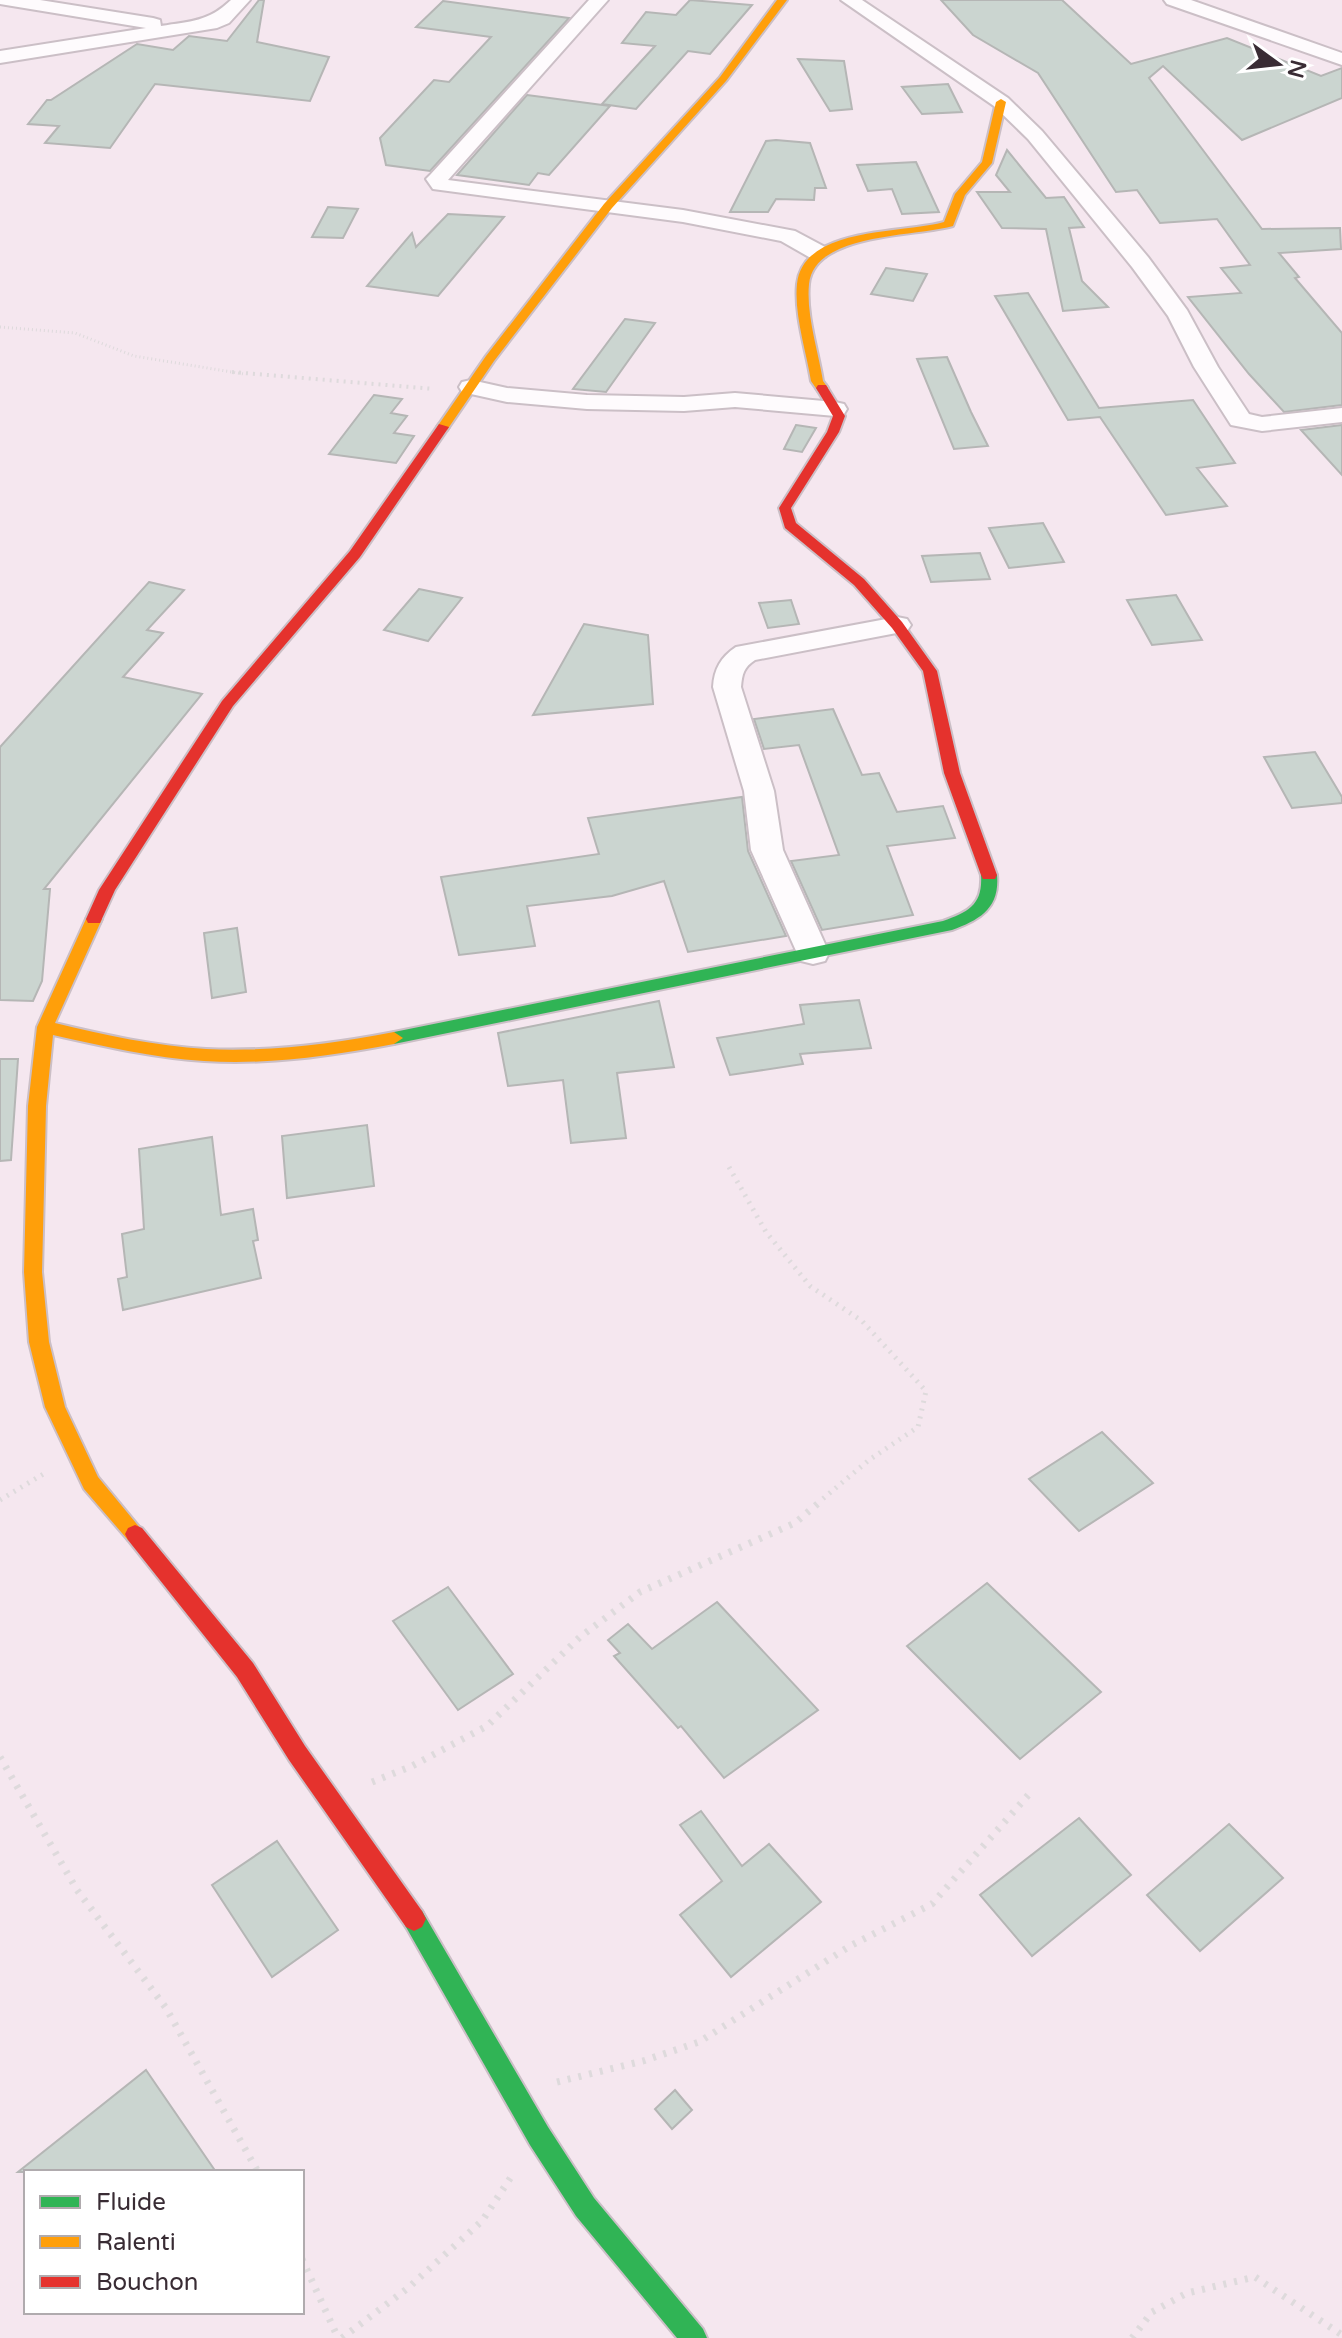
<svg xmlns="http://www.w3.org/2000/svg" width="1342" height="2338" viewBox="0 0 1342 2338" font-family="'Varela Round',sans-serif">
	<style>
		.building { fill: #cbd5d0; stroke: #b5b6b5; stroke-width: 2 }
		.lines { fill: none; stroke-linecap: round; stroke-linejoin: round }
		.street-casing { stroke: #cbbfc6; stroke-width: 4 }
		.fast-casing { stroke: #cbbfc6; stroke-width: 4 }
		.slow-casing { stroke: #cbbfc6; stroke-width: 4 }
		.jam-casing { stroke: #cbbfc6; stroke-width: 4 }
		.path-far3 { stroke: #dedadc; stroke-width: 3; stroke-dasharray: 1 3; stroke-linecap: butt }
		.path-far2 { stroke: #dedadc; stroke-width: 4; stroke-dasharray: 2 5; stroke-linecap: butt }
		.path-far1 { stroke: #dedadc; stroke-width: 5; stroke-dasharray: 2 6; stroke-linecap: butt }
		.path { stroke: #dedadc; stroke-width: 7; stroke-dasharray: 3 8; stroke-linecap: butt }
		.street { fill: #fefbfd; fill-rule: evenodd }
		.fast { fill: #30b455; fill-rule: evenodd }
		.slow { fill: #ff9f0a; fill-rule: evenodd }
		.jam { fill: #e5322d; fill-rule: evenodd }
	</style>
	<rect width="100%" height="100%" fill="#f5e7ef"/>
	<g class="building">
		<path d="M259 0H264L257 42 329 57 310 101 155 84 110 148 45 143 59 126 28 124 47 100H51L137 44 173 50 189 36 227 41Z"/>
		<path d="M690 0 752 5 710 54 688 51 636 109 602 104 655 46 622 43 646 12 676 15Z"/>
		<path d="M941 0H1062L1131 64 1227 38 1321 76 1342 68V98L1242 140 1163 66 1149 78 1262 229 1340 228 1341 249 1279 253 1299 277 1295 278 1342 333V405L1284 412 1249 374 1188 297 1241 293 1221 268 1250 265 1217 219 1160 223 1137 190 1116 192 1038 73 973 35Z"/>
		<path d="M443 1 569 18 430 171 386 165 380 138 434 80 449 82 491 37 416 27Z"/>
		<path d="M798 59 844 61 852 109 830 111Z"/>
		<path d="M948 84 962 112 922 114 902 87Z"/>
		<path d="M527 95 610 106 549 175 538 173 529 185 457 175Z"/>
		<path d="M776 140 810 143 826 188H815L814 200 776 199 768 212H730L766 141Z"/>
		<path d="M1007 150 1046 198 1064 197 1084 227 1069 228 1082 281 1108 307 1063 311 1046 229 1002 228 977 192H1010L996 175Z"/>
		<path d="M916 162 939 212 902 214 892 189 868 191 857 165Z"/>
		<path d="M328 207 358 209 343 238 312 237Z"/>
		<path d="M448 214 504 217 438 296 367 286 412 233 416 247Z"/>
		<path d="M886 268 927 274 913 301 871 294Z"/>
		<path d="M1028 293 1099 408 1193 400 1235 463 1197 468 1227 506 1166 515 1100 417 1068 420 995 296Z"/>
		<path d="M625 319 655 323 606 392 573 389Z"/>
		<path d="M947 357 971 412 988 446 954 449 917 359Z"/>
		<path d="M374 395 402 399 391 413 407 416 394 433 414 436 396 463 329 454Z"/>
		<path d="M796 425 816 428 802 452 784 449Z"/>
		<path d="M1342 425V475L1301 430Z"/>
		<path d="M1043 523 1064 562 1009 568 989 528Z"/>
		<path d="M980 553 990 579 931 582 922 556Z"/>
		<path d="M149 582 184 590 147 630 163 633 123 677 202 694 44 889H50L42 981 33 1001 0 1000V747Z"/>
		<path d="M419 589 462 598 428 641 384 630Z"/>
		<path d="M1176 595 1202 640 1152 645 1127 600Z"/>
		<path d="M791 600 799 624 768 628 759 603Z"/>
		<path d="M584 624 648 635 653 704 533 715Z"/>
		<path d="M833 709 862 775 879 773 897 812 943 806 955 838 887 846 913 915 822 930 791 861 839 855 799 745 764 749 754 719Z"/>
		<path d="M1315 752 1342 797V803L1292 808 1264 757Z"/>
		<path d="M742 797 748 851 786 936 688 952 664 881 612 896 527 906 535 946 459 955 441 877 599 854 588 818Z"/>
		<path d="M237 928 246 992 212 998 204 933Z"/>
		<path d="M859 1000 871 1048 800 1054 803 1064 730 1075 717 1038 804 1024 800 1005Z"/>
		<path d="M659 1001 674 1067 617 1073 626 1138 571 1143 563 1080 508 1086 498 1033Z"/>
		<path d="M0 1059H18L11 1160 0 1161Z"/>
		<path d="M367 1125 374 1186 287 1198 282 1136Z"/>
		<path d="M212 1137 221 1215 253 1209 258 1240 253 1241 261 1278 123 1310 118 1279 127 1277 122 1234 144 1229 139 1149Z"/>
		<path d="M1102 1432 1153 1483 1079 1531 1029 1479Z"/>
		<path d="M987 1583 1101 1692 1020 1759 907 1646Z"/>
		<path d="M448 1587 513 1674 458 1710 393 1621Z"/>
		<path d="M717 1602 818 1710 724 1778 681 1726 678 1728 614 1656 620 1653 608 1640 628 1624 652 1649Z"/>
		<path d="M701 1811 742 1866 769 1844 821 1902 731 1977 680 1915 722 1881 680 1825Z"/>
		<path d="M1079 1818 1131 1875 1032 1956 980 1895Z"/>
		<path d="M1229 1824 1283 1878 1200 1951 1147 1895Z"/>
		<path d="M277 1841 338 1930 272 1977 212 1885Z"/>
		<path d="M146 2070 216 2172H18Z"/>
		<path d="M675 2090 692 2110 672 2129 655 2109Z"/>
	</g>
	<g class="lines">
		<g class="street-casing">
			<g id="street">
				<path d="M0 0H40L153 18 160 20 161 26C191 21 208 22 231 0H250L229 23 217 28 0 63V51L146 28 6 5 0 4Z"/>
				<path d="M589 0H608L448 180 683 210 795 231 825 247 828 252 825 257H809L781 241 683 222 433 189 426 179 430 175Z"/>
				<path d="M841 0H862L1008 98 1042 131 1148 257 1187 310 1218 367 1249 414 1262 417 1342 408V422L1262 431 1231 425 1194 367 1168 316 1132 267 1028 139 994 106Z"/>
				<path d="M1164 0H1191L1342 53V65L1167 4Z"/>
				<path d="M471 380 507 388 587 395 684 397 735 393 835 402 844 404 847 409 844 414 835 416 735 407 684 411 587 409 507 402 462 392 459 387 462 382Z"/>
				<path d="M897 617 907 619 911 625 907 631 755 660C744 667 742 674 741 687L774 791 783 850 829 953 825 961 813 964 801 961 797 953 751 850 744 791 713 687C714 669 721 657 736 647Z"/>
			</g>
		</g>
		<g class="fast-casing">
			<g id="fast">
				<path d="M989 870 997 875C1000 908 980 920 952 930L394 1044 385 1038 394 1032 943 921C969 912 983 904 981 875Z"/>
				<path d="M414 1907 422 1911 548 2127 594 2198 703 2329 707 2338H677L576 2216 530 2145 406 1927 402 1919 406 1911Z"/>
			</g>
		</g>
		<g class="slow-casing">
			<g id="slow">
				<path d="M777 0H787L726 81 612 208 494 361 447 430H439L437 427 486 356 604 204 720 77Z"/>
				<path d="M1001 99 1006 102 992 163 965 195 953 226C914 237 814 233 809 284 806 315 818 350 823 381L828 388 818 391 811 381C806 350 794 315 797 284 803 226 902 234 944 222L955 194 982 162 996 102Z"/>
				<path d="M94 914 102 919 55 1023C105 1035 155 1046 206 1049 269 1052 332 1044 394 1032L403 1038 394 1044C331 1056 268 1065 204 1061 153 1058 103 1046 53 1035L46 1106 42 1272 49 1342 65 1407 98 1477 145 1534 142 1540 135 1543 128 1540 84 1489 45 1407 29 1342 24 1272 28 1106 37 1027 86 919Z"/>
			</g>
		</g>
		<g class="jam-casing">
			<g id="jam">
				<path d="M818 385H826L845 416 839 432 791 508 796 523 864 579 902 622 937 671 960 773 997 875 995 879H983L981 875 944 773 923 671 892 628 854 585 785 528 779 508 827 432 833 416 816 388Z"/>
				<path d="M439 424 449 427 360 557 233 706 115 890 100 923H88L86 919 99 890 222 701 350 551Z"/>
				<path d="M135 1525 142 1528 253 1663 305 1746 422 1911 426 1919 422 1927 414 1931 406 1927 289 1760 237 1677 128 1540 125 1534 128 1528Z"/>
			</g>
		</g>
		<path class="path-far3" d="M0 327 75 333 134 356 244 374"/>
		<path class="path-far2" d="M232 372 434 389"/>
		<g class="path-far1">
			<path d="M729 1167 766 1232 810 1286 862 1321 926 1391 918 1427 869 1460 819 1502"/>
			<path d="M0 1500 45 1473"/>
		</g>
		<g class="path">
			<path d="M0 1757 77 1890 166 2008 258 2172"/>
			<path d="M372 1782 412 1766 487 1726 580 1637 640 1592 795 1523 822 1500"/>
			<path d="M557 2082 643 2061 699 2042 850 1946 932 1904 1030 1793"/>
			<path d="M302 2259 338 2338"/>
			<path d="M342 2338 408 2288 482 2221 511 2177"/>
			<path d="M1132 2338 1152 2312 1187 2293 1255 2277 1342 2335"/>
		</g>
		<use href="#street" class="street"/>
		<use href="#fast" class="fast"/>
		<use href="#slow" class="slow"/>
		<use href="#jam" class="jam"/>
	</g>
	<rect x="24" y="2170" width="280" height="144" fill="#ffffff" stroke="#b0abae" stroke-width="2"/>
	<rect x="40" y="2196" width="40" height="12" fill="#30b455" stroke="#b0abae" stroke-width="2"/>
	<text x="96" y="2210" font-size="24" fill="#392c34">Fluide</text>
	<rect x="40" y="2236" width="40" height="12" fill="#ff9f0a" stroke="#b0abae" stroke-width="2"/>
	<text x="96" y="2250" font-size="24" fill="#392c34">Ralenti</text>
	<rect x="40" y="2276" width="40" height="12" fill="#e5322d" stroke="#b0abae" stroke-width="2"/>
	<text x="96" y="2290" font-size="24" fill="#392c34">Bouchon</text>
	<g transform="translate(1278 64) rotate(105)" stroke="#ffffff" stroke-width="6" paint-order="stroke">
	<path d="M0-6L14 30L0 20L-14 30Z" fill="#392c34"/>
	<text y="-12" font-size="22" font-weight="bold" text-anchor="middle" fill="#392c34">N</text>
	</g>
</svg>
